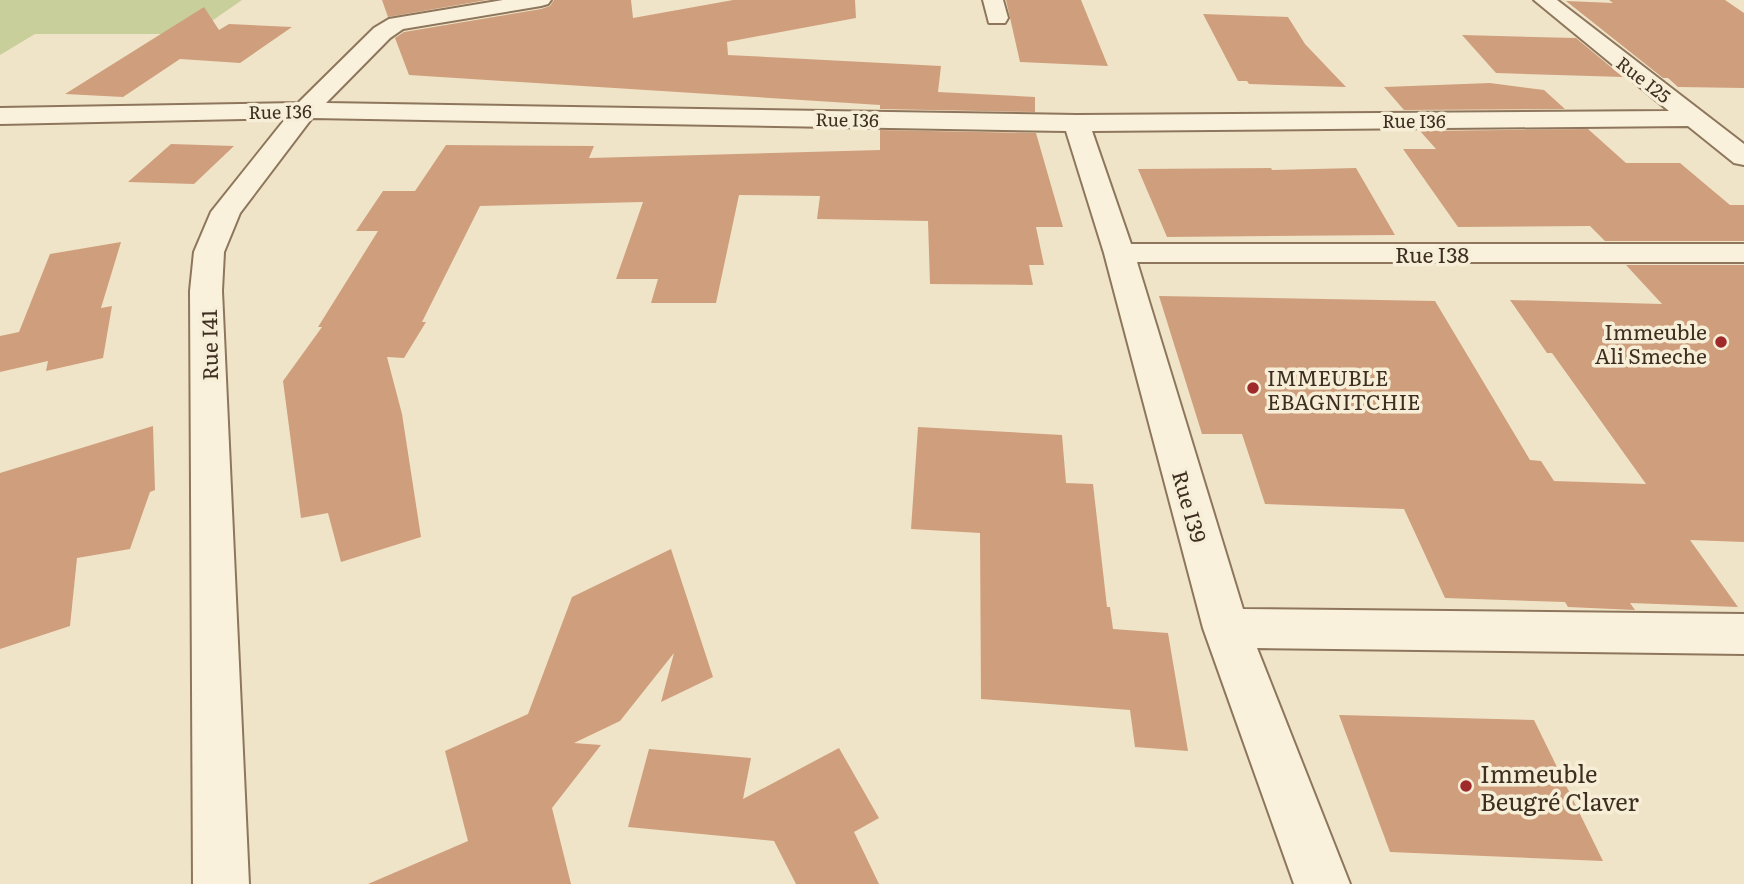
<svg xmlns="http://www.w3.org/2000/svg" width="1744" height="884" viewBox="0 0 1744 884" font-family="Literata,serif">
	<style>
		.green { fill: #c9cf9b }
		.building { fill: #cf9f7d }
		.lines { fill: none; stroke-linecap: round; stroke-linejoin: round }
		.minor-casing { stroke: #8d765c; stroke-width: 4 }
		.minor { fill: #faf1dc; fill-rule: evenodd }
		.poi-dot { fill: #9e2a2b; stroke: #f7eed8; stroke-width: 2.5 }
		.labels { text-anchor: middle; dominant-baseline: central; stroke-width: 7; stroke-linejoin: round; paint-order: stroke }
		.far-street-label { font-size: 18px; fill: #3d2e20; stroke: #f7eed8 }
		.street-label { font-size: 21px; fill: #3d2e20; stroke: #f7eed8 }
		.poi-label { font-size: 21px; fill: #3d2e20; stroke: #f7eed8; text-anchor: end }
		.near-poi-label { font-size: 24px; fill: #3d2e20; stroke: #f7eed8; text-anchor: start }
	</style>
	<rect width="100%" height="100%" fill="#f0e4c8"/>
	<path class="green" d="M0 0H242L193 34H35L0 55Z"/>
	<g class="building">
		<path d="M382 0H487L388 17Z"/>
		<path d="M554 0H631L633 18 733 0H855L856 18 727 42 728 55 941 66 938 92 1035 97V112L880 109V105L409 75 395 38 404 32 541 9 550 6Z"/>
		<path d="M1006 0H1081L1108 66 1020 62Z"/>
		<path d="M1609 0H1725L1744 13V88L1678 87 1668 78H1663L1566 1 1613 3Z"/>
		<path d="M204 7 219 30 229 24 292 27 240 63 180 59 123 97 65 94Z"/>
		<path d="M1203 14 1288 17 1305 44 1346 87 1249 84 1247 81H1238Z"/>
		<path d="M1462 35 1576 38 1623 77 1496 73Z"/>
		<path d="M1490 83 1544 90 1565 109 1404 110 1384 87Z"/>
		<path d="M1588 129 1626 163H1680L1730 205H1744V241H1605L1590 226 1458 227 1403 149H1436L1420 131Z"/>
		<path d="M880 130 1036 133 1063 227H1036L1044 265H1029L1033 285 930 284 928 221 817 219 820 196 739 195 716 303H651L658 279H616L643 202 480 206 422 322H426L404 358 387 357 402 414 421 537 341 562 328 513 301 518 283 381 322 327H318L378 231H356L383 191H415L446 145 594 146 589 158 880 150Z"/>
		<path d="M171 144 234 146 194 184 128 182Z"/>
		<path d="M1271 168 1272 170 1356 168 1395 235 1167 237 1138 169Z"/>
		<path d="M121 242 101 308 112 306 103 358 46 371 48 361 0 372V336L19 332 50 254Z"/>
		<path d="M1626 265H1744V542L1690 540 1738 607 1630 603 1635 610 1568 607 1565 602 1445 598 1404 509 1265 504 1242 434H1202L1159 296 1435 301 1530 460 1541 461 1554 481 1646 484 1552 353H1547L1510 300 1662 304Z"/>
		<path d="M153 426 155 490 150 492 130 549 77 558 70 626 0 649V473Z"/>
		<path d="M918 427 1062 435 1066 483 1093 484 1107 607H1110L1113 629 1168 633 1188 751 1135 747 1130 710 981 699 980 533 911 529Z"/>
		<path d="M671 549 713 677 661 702 674 653 620 721 574 743 601 745 552 808 571 884H368L468 841 445 751 528 714 572 597Z"/>
		<path d="M1339 715 1534 720 1603 861 1390 852Z"/>
		<path d="M839 748 879 818 854 832 879 884H796L774 841 628 827 649 749 751 758 743 799Z"/>
	</g>
	<g class="lines">
		<g class="minor-casing">
			<g id="minor">
				<path d="M503 0H551L548 4 541 6 403 29 390 38 326 103 1077 115 1669 111 1534 0H1557L1744 144V165L1734 163 1688 126 1092 131 1131 244H1744V262H1137L1243 609 1744 614V654L1257 648 1350 884H1294L1203 628 1104 253 1066 131 312 118 240 213 224 252 222 291 249 884H193L190 291 194 252 211 212 286 118 0 124V108L298 103 374 28 389 19Z"/>
				<path d="M983 0H1003L1008 18 1005 23H989Z"/>
			</g>
		</g>
		<use href="#minor" class="minor"/>
	</g>
	<g class="poi-dot">
		<circle cx="1721" cy="342" r="7"/>
		<circle cx="1253" cy="388" r="7"/>
		<circle cx="1466" cy="786" r="7"/>
	</g>
	<g class="labels">
		<g class="far-street-label">
			<text transform="translate(1644 79) rotate(38)">Rue I25</text>
			<text transform="translate(280 111) rotate(-1)">Rue I36</text>
			<text transform="translate(847 119) rotate(1)">Rue I36</text>
			<text x="1414" y="120">Rue I36</text>
		</g>
		<g class="street-label">
			<text x="1432" y="253">Rue I38</text>
			<text transform="translate(208 345) rotate(-91)">Rue I41</text>
			<text transform="translate(1191 506) rotate(74)">Rue I39</text>
		</g>
		<g class="poi-label">
			<text x="1707" y="330">Immeuble<tspan x="1707" dy="24">Ali Smeche</tspan></text>
			<text x="1267" y="376" text-anchor="start">IMMEUBLE<tspan x="1267" dy="24">EBAGNITCHIE</tspan></text>
		</g>
		<g class="near-poi-label">
			<text x="1480" y="772">Immeuble<tspan x="1480" dy="28">Beugré Claver</tspan></text>
		</g>
	</g>
</svg>
